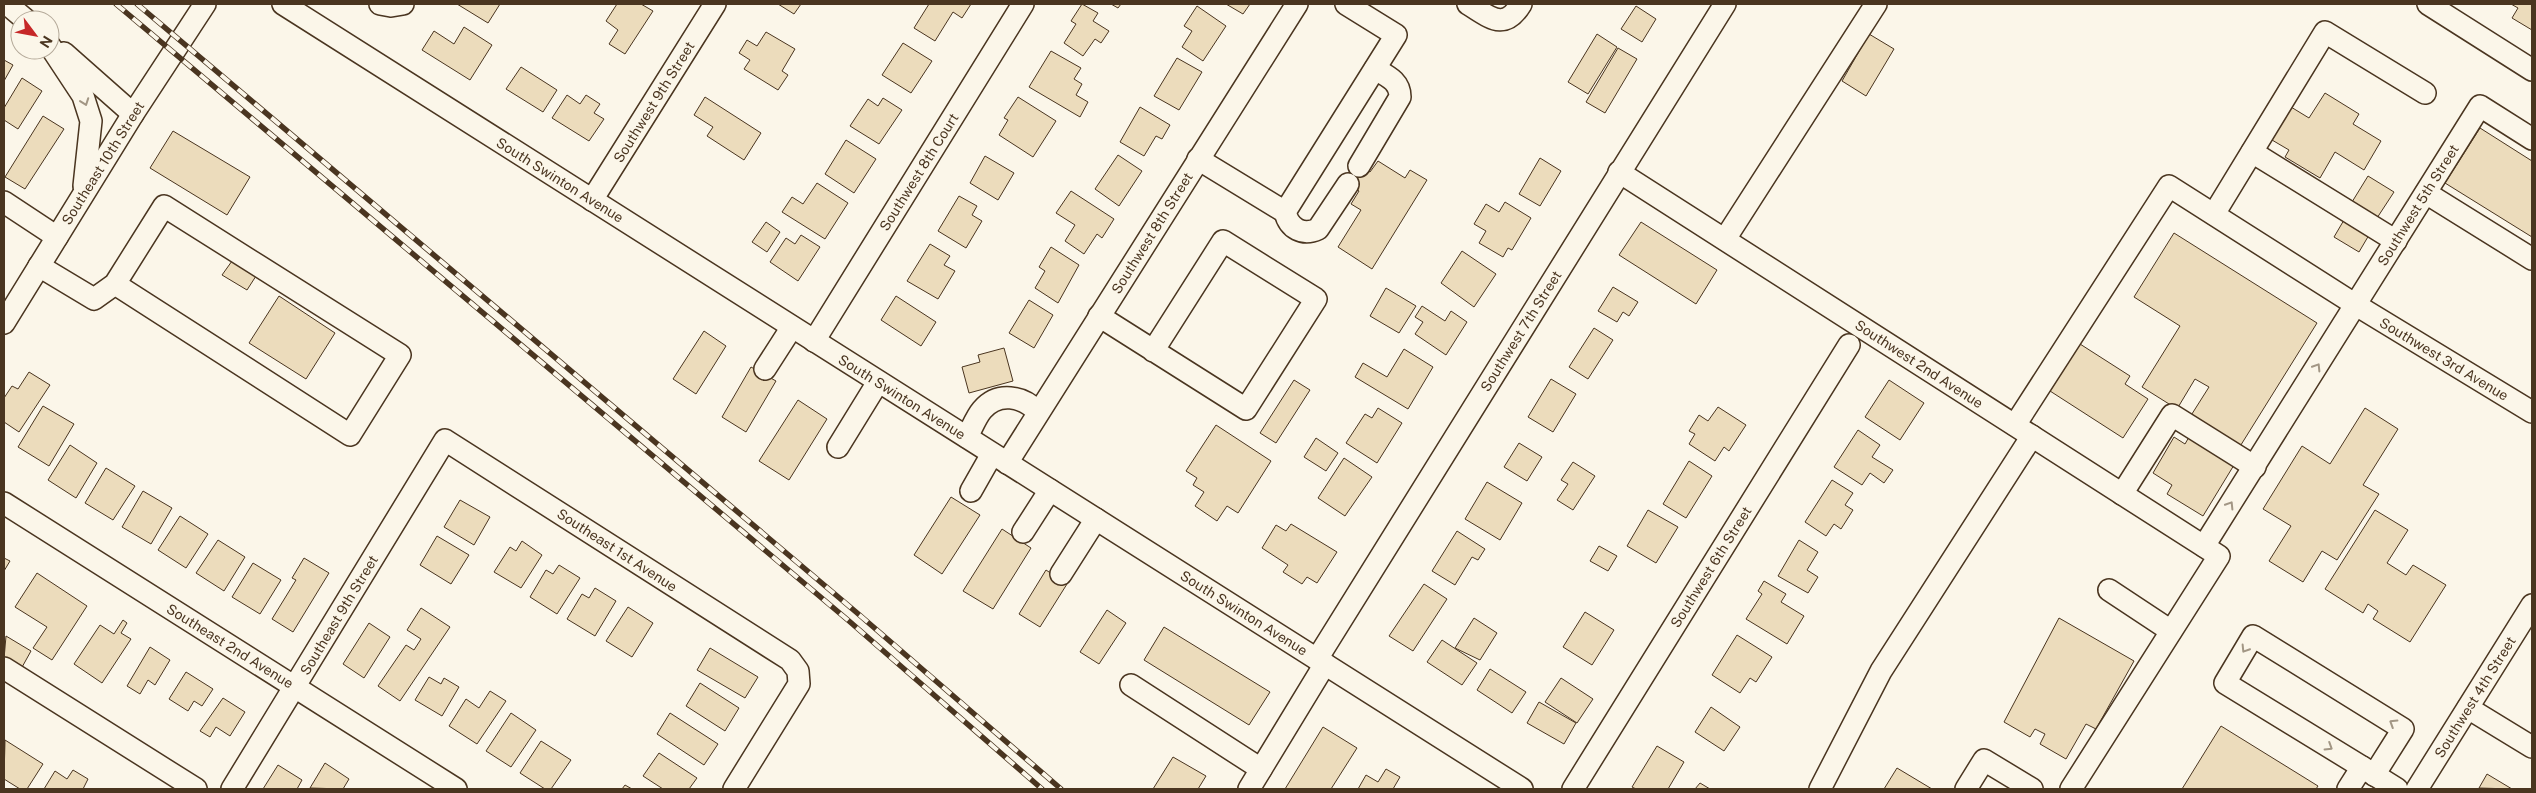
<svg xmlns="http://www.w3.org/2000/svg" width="2536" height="793" viewBox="0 0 2536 793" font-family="'Public Sans',sans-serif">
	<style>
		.building { fill: #ecdcbc; stroke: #4a3520 }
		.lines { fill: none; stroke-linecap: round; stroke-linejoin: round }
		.minor-casing { stroke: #4a3520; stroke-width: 24 }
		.minor { stroke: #fbf6e9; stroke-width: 21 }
		.rail-casing { stroke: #4a3520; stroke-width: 5.5 }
		.rail { stroke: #fbf6e9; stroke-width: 4; stroke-dasharray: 11; stroke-linecap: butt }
		.oneway { stroke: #a29684 }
		.labels { text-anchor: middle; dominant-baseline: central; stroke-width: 4; stroke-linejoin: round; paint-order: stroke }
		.street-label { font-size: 14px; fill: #4a3520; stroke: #fbf6e9 }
	</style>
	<rect width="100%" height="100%" fill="#fbf6e9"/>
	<g class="building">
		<path d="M457 4H500L488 23Z"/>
		<path d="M617 4H641L653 11 625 54 609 44 618 30 606 21Z"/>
		<path d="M778 4H801L794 14Z"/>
		<path d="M929 4H971L962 18 953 12 935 41 914 28Z"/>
		<path d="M1082 4 1098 13 1093 21 1109 31 1101 43 1095 39 1083 56 1064 43 1076 24 1071 21Z"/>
		<path d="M1111 4H1121L1118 8Z"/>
		<path d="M1226 4H1250L1243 14Z"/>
		<path d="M2511 4H2532V30L2512 18 2518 8Z"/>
		<path d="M1197 6 1226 26 1203 61 1182 47 1192 31 1184 26Z"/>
		<path d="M1636 6 1656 19 1642 42 1621 29Z"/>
		<path d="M464 27 492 45 470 80 422 50 434 31 454 44Z"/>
		<path d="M766 32 795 49 782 71 788 75 778 90 744 69 750 60 739 53 747 40 757 46Z"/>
		<path d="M1597 34 1617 47 1588 94 1568 82Z"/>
		<path d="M1869 34 1894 49 1866 96 1842 81Z"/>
		<path d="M903 43 932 61 911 93 882 75Z"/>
		<path d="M1618 48 1637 59 1605 113 1586 102Z"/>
		<path d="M1051 51 1081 68 1074 79 1082 84 1076 95 1088 102 1080 117 1029 87Z"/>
		<path d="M1177 58 1202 72 1179 110 1154 96Z"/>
		<path d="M4 60 13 65 4 81Z"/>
		<path d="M521 67 557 90 543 112 506 89Z"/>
		<path d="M22 78 42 91 18 129 4 120V108Z"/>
		<path d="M2325 93 2359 114 2353 124 2381 141 2364 170 2335 152 2320 178 2285 157 2289 150 2272 140 2291 107 2309 118Z"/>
		<path d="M567 95 580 104 586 95 600 104 594 113 604 119 589 141 552 118Z"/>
		<path d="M705 97 761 133 744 160 707 136 713 127 694 115Z"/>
		<path d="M1018 97 1056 121 1033 157 999 135 1008 120 1004 118Z"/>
		<path d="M883 98 902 110 879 144 850 126 868 99 878 106Z"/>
		<path d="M1140 107 1170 125 1162 139 1156 136 1144 156 1120 142Z"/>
		<path d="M43 116 64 129 25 189 5 177Z"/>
		<path d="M2480 128 2532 161V237L2445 183Z"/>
		<path d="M173 131 250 177 227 215 150 168Z"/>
		<path d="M846 140 876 159 854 193 825 174Z"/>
		<path d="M1118 155 1142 171 1119 206 1095 189Z"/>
		<path d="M985 156 1014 173 998 200 970 183Z"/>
		<path d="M1540 158 1561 171 1540 206 1519 194Z"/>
		<path d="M1378 161 1405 178 1410 170 1427 180 1372 269 1338 247 1361 210 1351 204 1359 191 1344 181 1356 163 1370 172Z"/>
		<path d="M2368 176 2394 192 2377 218 2352 202Z"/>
		<path d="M817 183 848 203 825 239 782 212 792 197 803 204Z"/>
		<path d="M1071 191 1114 219 1102 238 1097 234 1084 254 1065 241 1075 225 1056 213Z"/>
		<path d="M959 196 977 206 972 215 982 221 966 248 938 231Z"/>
		<path d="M1505 202 1531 218 1512 250 1508 248 1503 257 1479 243 1486 231 1474 224 1486 204 1499 212Z"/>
		<path d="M2344 220 2369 235 2359 252 2334 237Z"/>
		<path d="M766 222 780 232 767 252 752 242Z"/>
		<path d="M1641 222 1717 270 1696 304 1619 255Z"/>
		<path d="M2174 233 2317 323 2239 448 2190 417 2209 387 2195 379 2177 409 2142 387 2180 326 2134 297Z"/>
		<path d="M801 235 820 247 798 281 770 262 786 238 795 244Z"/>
		<path d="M930 244 950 256 944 265 955 271 938 299 907 281Z"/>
		<path d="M1051 247 1079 265 1058 303 1035 288 1045 271 1039 267Z"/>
		<path d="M1462 251 1496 274 1474 307 1441 283Z"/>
		<path d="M232 261 256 276 247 290 222 275Z"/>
		<path d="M1613 287 1638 302 1629 316 1623 312 1617 322 1598 311Z"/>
		<path d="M1386 288 1416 306 1399 333 1370 316Z"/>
		<path d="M279 296 335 333 306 379 249 343Z"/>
		<path d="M896 296 936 322 921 346 881 320Z"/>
		<path d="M1029 300 1053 315 1034 348 1009 333Z"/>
		<path d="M1422 306 1445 321 1451 311 1467 322 1446 355 1415 334 1423 322 1415 317Z"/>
		<path d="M1594 328 1613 340 1588 379 1569 367Z"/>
		<path d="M704 331 726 346 696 394 673 379Z"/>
		<path d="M2080 344 2130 376 2125 384 2148 399 2123 438 2050 391Z"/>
		<path d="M1004 348 1013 381 969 393 962 367 980 362 978 355Z"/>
		<path d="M1404 349 1433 367 1408 409 1355 377 1363 363 1387 377Z"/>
		<path d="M751 367 776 381 746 432 722 417Z"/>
		<path d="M29 372 50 385 19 432 4 422V398L12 386 18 389Z"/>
		<path d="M1551 379 1576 394 1553 432 1528 417Z"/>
		<path d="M1294 380 1310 390 1276 443 1260 433Z"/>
		<path d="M1889 380 1924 403 1900 440 1865 417Z"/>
		<path d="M798 400 827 419 789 480 759 461Z"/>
		<path d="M43 406 74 424 49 466 18 447Z"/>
		<path d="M1718 407 1746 425 1729 451 1724 447 1715 461 1689 444 1695 434 1689 431 1699 415 1708 421Z"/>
		<path d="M1378 408 1402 423 1377 463 1346 443 1365 414 1372 418Z"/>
		<path d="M2365 408 2398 429 2363 485 2379 494 2337 560 2322 551 2303 582 2269 561 2291 526 2263 509 2302 446 2330 464Z"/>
		<path d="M1216 425 1271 461 1238 513 1227 506 1217 521 1195 506 1204 492 1193 485 1197 478 1186 471Z"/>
		<path d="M1858 430 1880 445 1872 457 1893 470 1884 483 1870 473 1862 485 1834 467Z"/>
		<path d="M2174 437 2185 444 2189 437 2234 465 2203 516 2167 494 2172 485 2153 473Z"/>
		<path d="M1316 438 1338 453 1326 471 1304 457Z"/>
		<path d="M1519 443 1542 457 1527 481 1504 467Z"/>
		<path d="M70 445 97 463 76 498 48 480Z"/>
		<path d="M1344 458 1372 477 1345 516 1318 498Z"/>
		<path d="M1689 461 1712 476 1686 518 1663 504Z"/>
		<path d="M1573 462 1595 476 1573 510 1557 500 1568 484 1561 480Z"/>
		<path d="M106 468 135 486 113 520 85 503Z"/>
		<path d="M1832 480 1853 493 1845 505 1853 510 1841 529 1834 524 1826 536 1805 522Z"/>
		<path d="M1487 482 1522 503 1500 540 1465 519Z"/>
		<path d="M143 491 172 508 151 544 122 527Z"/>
		<path d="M951 497 980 515 942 574 914 555Z"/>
		<path d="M460 500 490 517 474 545 444 527Z"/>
		<path d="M1648 510 1678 527 1656 563 1627 546Z"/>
		<path d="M2375 510 2408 530 2387 563 2406 575 2413 565 2446 585 2410 642 2373 619 2378 611 2368 604 2363 613 2325 589Z"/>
		<path d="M180 516 208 534 186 568 158 550Z"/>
		<path d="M1291 524 1337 552 1317 583 1307 577 1302 584 1283 572 1288 565 1262 548 1276 525 1286 531Z"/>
		<path d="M1002 529 1031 548 993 609 963 591Z"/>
		<path d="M1457 531 1485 549 1478 560 1472 557 1455 585 1432 571Z"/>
		<path d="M437 536 469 555 451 584 420 565Z"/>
		<path d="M218 540 245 557 224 591 196 573Z"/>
		<path d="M1799 540 1818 552 1807 570 1818 577 1808 593 1778 576Z"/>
		<path d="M522 541 542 555 521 588 494 572 510 547 516 551Z"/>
		<path d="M1599 546 1617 556 1608 571 1590 561Z"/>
		<path d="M4 558 10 561 4 571Z"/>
		<path d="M304 558 329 573 293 632 272 619 296 580 292 578Z"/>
		<path d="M253 563 281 580 260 614 232 597Z"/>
		<path d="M559 565 580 578 557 614 530 597 546 570 553 574Z"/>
		<path d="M1046 570 1067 584 1040 627 1019 614Z"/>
		<path d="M37 573 87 606 52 660 33 648 47 627 15 607Z"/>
		<path d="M1764 581 1786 594 1781 602 1804 616 1787 644 1746 619 1762 594 1758 591Z"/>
		<path d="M1424 584 1447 599 1413 651 1389 636Z"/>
		<path d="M595 588 616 601 595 636 567 619 582 594 589 598Z"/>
		<path d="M628 607 653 623 632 657 606 641Z"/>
		<path d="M421 608 450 627 400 701 378 686 406 645 414 650 421 639 407 630Z"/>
		<path d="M1107 610 1126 623 1099 664 1080 652Z"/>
		<path d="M1585 612 1614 630 1592 665 1563 647Z"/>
		<path d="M1474 618 1497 633 1480 660 1455 648Z"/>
		<path d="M2059 618 2134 661 2096 729 2086 724 2066 759 2040 744 2045 734 2035 729 2030 737 2004 722Z"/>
		<path d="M123 620 127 623 121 633 131 639 102 683 74 664 100 625 114 634Z"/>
		<path d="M369 623 390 637 364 678 343 664Z"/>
		<path d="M1164 627 1270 692 1249 725 1144 660Z"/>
		<path d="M1737 635 1772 657 1756 682 1750 678 1740 693 1712 675Z"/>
		<path d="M6 636 31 651 21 669 4 659Z"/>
		<path d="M1442 640 1477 663 1462 685 1427 662Z"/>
		<path d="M150 647 170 660 155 685 148 680 140 694 127 686Z"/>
		<path d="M710 648 758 677 745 698 697 670Z"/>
		<path d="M1490 669 1526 692 1512 713 1477 690Z"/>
		<path d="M186 672 213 689 202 706 194 701 188 711 169 699Z"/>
		<path d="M429 677 441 684 444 678 459 687 442 716 415 700Z"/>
		<path d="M1561 678 1593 699 1577 723 1545 702Z"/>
		<path d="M700 683 739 708 725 731 686 706Z"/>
		<path d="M490 691 506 701 477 744 449 726 466 699 479 708Z"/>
		<path d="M223 698 245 712 230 736 216 727 210 737 200 731Z"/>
		<path d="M1539 702 1576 723 1564 744 1527 723Z"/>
		<path d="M1711 707 1740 727 1724 751 1695 732Z"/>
		<path d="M511 713 536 730 511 767 486 751Z"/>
		<path d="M670 713 718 744 704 765 657 734Z"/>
		<path d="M2221 726 2318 786 2316 789H2182Z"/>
		<path d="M1323 727 1357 748 1331 789H1285Z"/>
		<path d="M5 740 43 764 27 789H20L4 779Z"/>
		<path d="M541 741 571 760 551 789H545L520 773Z"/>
		<path d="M1657 746 1684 762 1668 789H1636L1632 787Z"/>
		<path d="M659 753 697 778 689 789H663L643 776Z"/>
		<path d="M1173 757 1206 776 1198 789H1153Z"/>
		<path d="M325 763 349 779 343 789 310 788Z"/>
		<path d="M278 765 302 780 297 789H263Z"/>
		<path d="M1897 768 1932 789H1884Z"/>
		<path d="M1386 769 1400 777 1393 789H1358L1366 775 1378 782Z"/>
		<path d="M73 770 88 779 83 789H44L55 771 67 779Z"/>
		<path d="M2487 774 2512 789 2479 788Z"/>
		<path d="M1700 783 1710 789H1695Z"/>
		<path d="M625 785 632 789H622Z"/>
	</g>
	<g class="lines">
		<g class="minor-casing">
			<g id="minor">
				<path d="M7 4 26 20"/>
				<path d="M283 4 1522 789"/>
				<path d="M380 4 391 6 403 4"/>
				<path d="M1468 4C1490 17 1504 32 1521 4"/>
				<path d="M2428 4 2532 70"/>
				<path d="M50 46 83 96 91 121 84 186"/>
				<path d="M64 53 133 114"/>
				<path d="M2252 152 2396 241"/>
				<path d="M1198 159 1285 212 1396 35 1346 4"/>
				<path d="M1359 166 1400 97C1400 81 1387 76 1375 69"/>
				<path d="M1619 172 2219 556 2071 789"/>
				<path d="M2426 193 2532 259"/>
				<path d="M592 200 715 4"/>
				<path d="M4 202 57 237"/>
				<path d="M1285 212C1289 229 1303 236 1318 229L1348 184"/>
				<path d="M2214 214 2325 32 2425 93"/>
				<path d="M1725 239 1876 4"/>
				<path d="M39 266 94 299 115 284 350 435 400 355 164 206 115 284"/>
				<path d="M1099 316 1246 409 1316 299 1223 241 1153 351"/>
				<path d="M4 323 133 114 205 4"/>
				<path d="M814 341 1023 4"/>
				<path d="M765 369 792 327"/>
				<path d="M2015 425 2169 186 2356 305 2532 412"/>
				<path d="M967 437C972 428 976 417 982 410 998 391 1023 396 1038 412"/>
				<path d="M838 447 878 382"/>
				<path d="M1007 463 1297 4"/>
				<path d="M971 491 992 454"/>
				<path d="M2122 494 2172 415 2255 467"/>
				<path d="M4 503 456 789"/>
				<path d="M1023 532 1050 490"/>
				<path d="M2204 546 2480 106 2532 139"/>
				<path d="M1061 574 1096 519"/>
				<path d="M2109 590 2171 631"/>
				<path d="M1317 659 1725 4"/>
				<path d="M4 668 196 789"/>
				<path d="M1131 685 1261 769"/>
				<path d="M2468 708 2532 747"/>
				<path d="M2362 767 2225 683 2253 636 2403 729 2374 775"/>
				<path d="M232 789 445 440 790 660 798 671 799 684 734 789"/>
				<path d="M1249 789 1325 664"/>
				<path d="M1573 789 1849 345"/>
				<path d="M1820 789 1881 671 2032 436"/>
				<path d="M1966 789 1984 760 2032 789"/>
				<path d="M2348 789 2362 767 2397 789"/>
				<path d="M2417 789 2532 605"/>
			</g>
		</g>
		<use href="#minor" class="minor"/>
		<g class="rail-casing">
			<g id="rail">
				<path d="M116 4 849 621 1042 789"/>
				<path d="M137 4 856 612 1061 789"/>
			</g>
		</g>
		<use href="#rail" class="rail"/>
	</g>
	<defs><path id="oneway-chevron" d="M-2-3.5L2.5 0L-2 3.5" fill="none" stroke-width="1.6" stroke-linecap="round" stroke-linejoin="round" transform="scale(1.25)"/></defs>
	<g class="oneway">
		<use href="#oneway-chevron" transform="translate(85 102) rotate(70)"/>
		<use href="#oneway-chevron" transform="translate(2317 367) rotate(-58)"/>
		<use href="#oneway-chevron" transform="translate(2230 505) rotate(-58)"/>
		<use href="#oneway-chevron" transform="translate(2245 649) rotate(122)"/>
		<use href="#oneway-chevron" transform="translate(2393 723) rotate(-148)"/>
		<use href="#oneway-chevron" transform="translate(2329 747) rotate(32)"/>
	</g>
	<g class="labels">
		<g class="street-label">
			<text transform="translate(654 102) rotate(-58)">Southwest 9th Street</text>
			<text transform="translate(103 163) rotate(-58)">Southeast 10th Street</text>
			<text transform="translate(919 172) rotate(-58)">Southwest 8th Court</text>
			<text transform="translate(560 180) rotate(32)">South Swinton Avenue</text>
			<text transform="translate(2418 205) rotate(-58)">Southwest 5th Street</text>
			<text transform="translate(1152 233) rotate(-58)">Southwest 8th Street</text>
			<text transform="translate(1521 331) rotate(-58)">Southwest 7th Street</text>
			<text transform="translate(2444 359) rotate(31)">Southwest 3rd Avenue</text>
			<text transform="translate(1919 364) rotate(33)">Southwest 2nd Avenue</text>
			<text transform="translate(902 397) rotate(32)">South Swinton Avenue</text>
			<text transform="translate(617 550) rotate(33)">Southeast 1st Avenue</text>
			<text transform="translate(1711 567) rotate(-58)">Southwest 6th Street</text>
			<text transform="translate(1244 613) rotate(32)">South Swinton Avenue</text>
			<text transform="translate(339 615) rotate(-59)">Southeast 9th Street</text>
			<text transform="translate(230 646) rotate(32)">Southeast 2nd Avenue</text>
			<text transform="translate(2475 697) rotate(-58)">Southwest 4th Street</text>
		</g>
	</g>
	<rect width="2536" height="793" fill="none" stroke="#4a3520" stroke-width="10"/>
	<g transform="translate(35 35) rotate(122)"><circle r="24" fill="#fbf6e9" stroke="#b4a999"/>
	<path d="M0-4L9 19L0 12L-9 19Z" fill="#c62828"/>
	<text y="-8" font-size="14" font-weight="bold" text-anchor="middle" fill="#4a3520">N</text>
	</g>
</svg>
